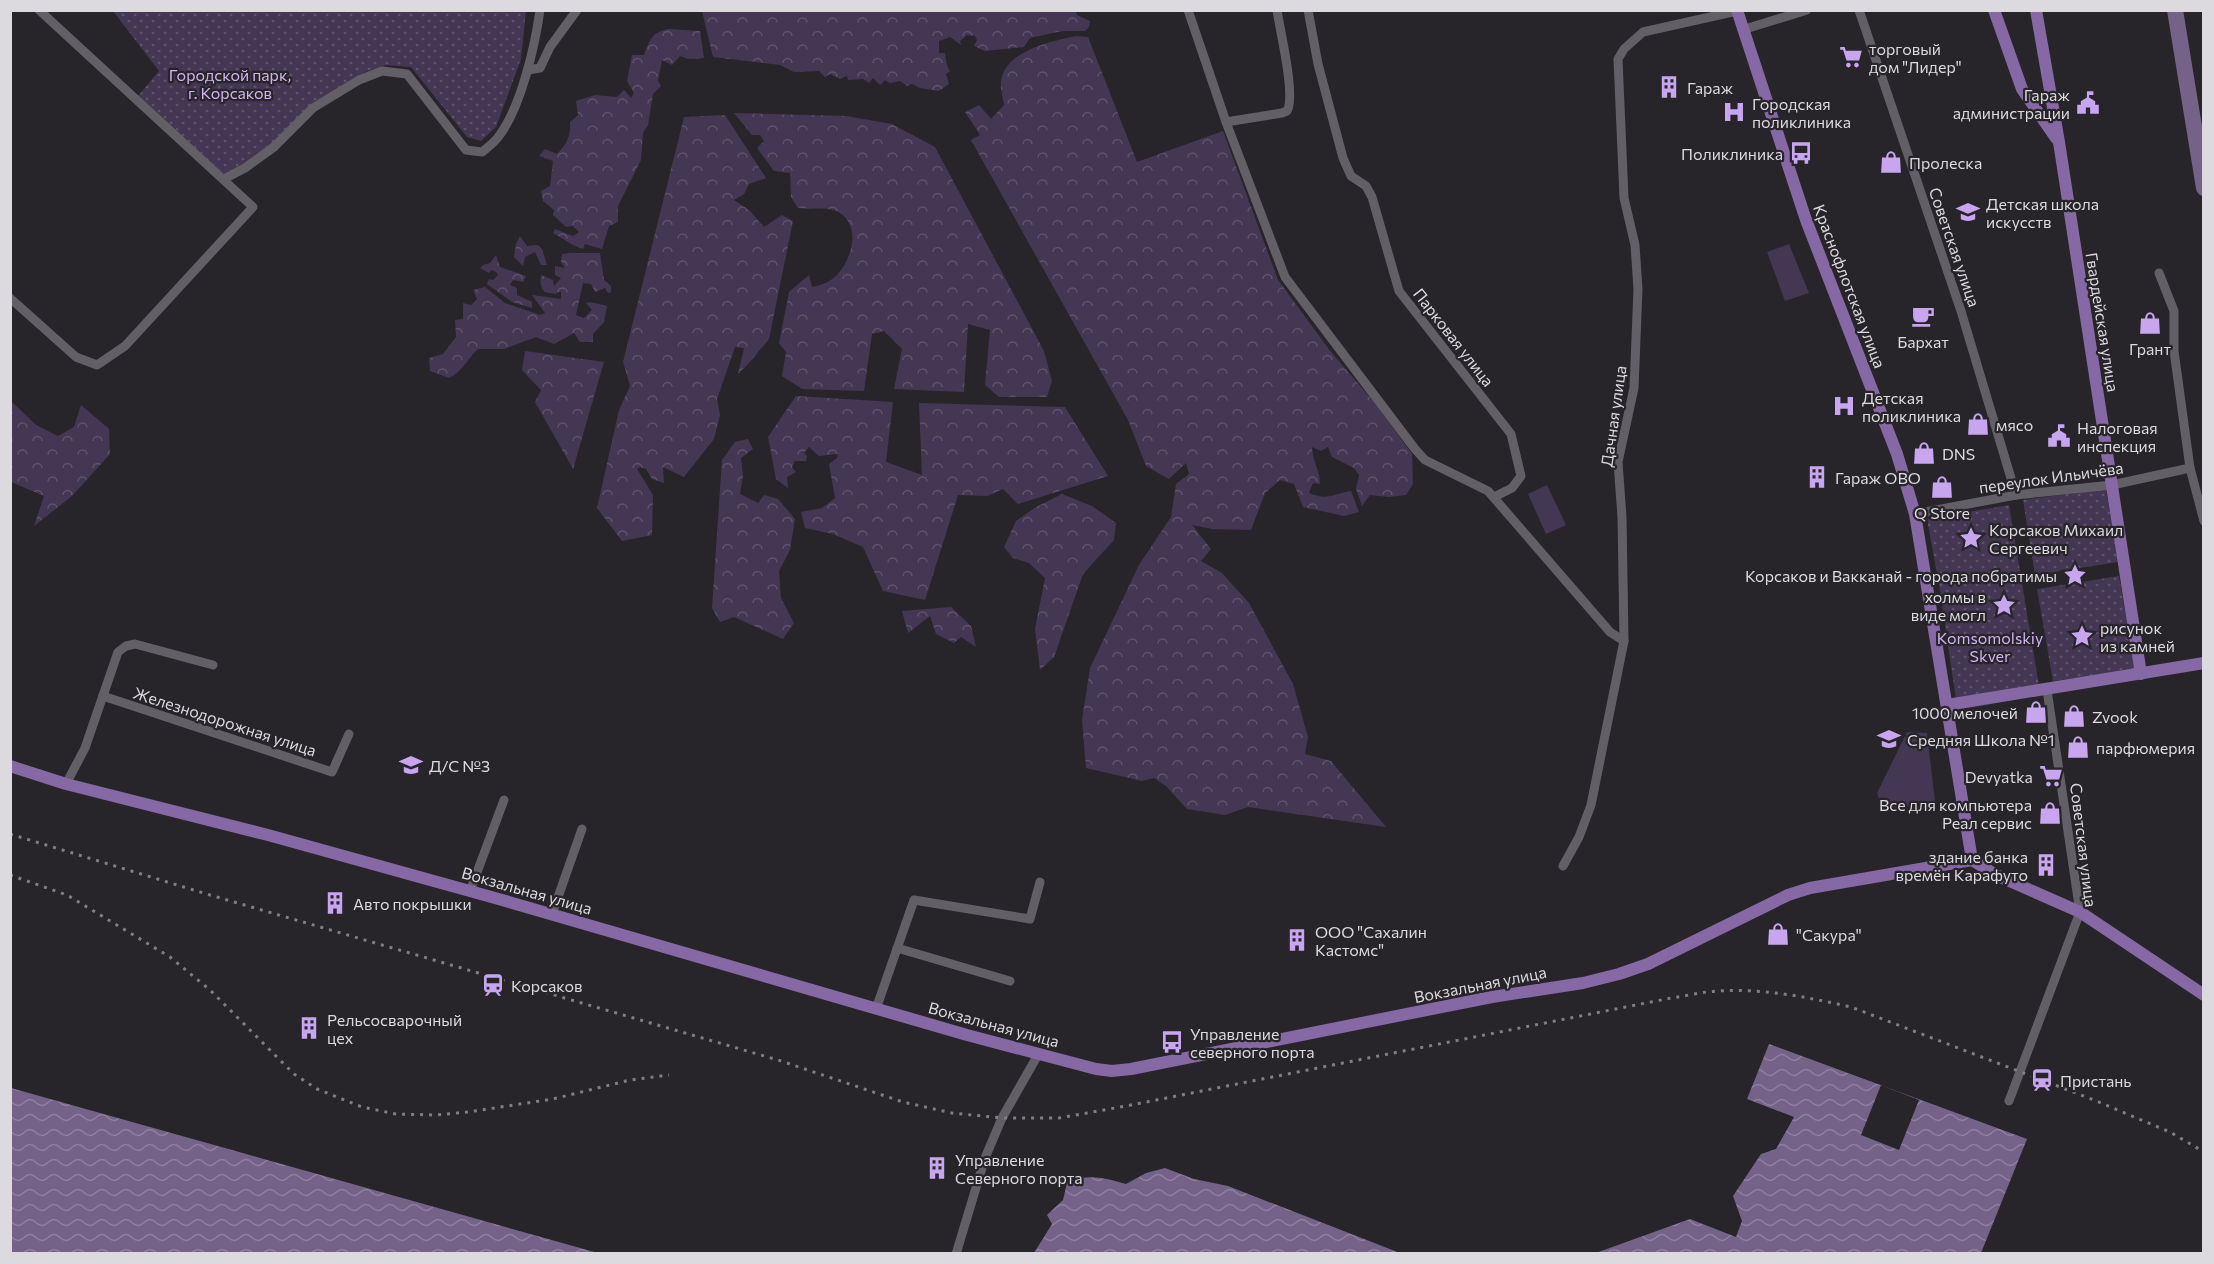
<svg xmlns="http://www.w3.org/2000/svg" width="2214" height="1264" viewBox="0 0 2214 1264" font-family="Commissioner,sans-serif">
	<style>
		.grass { fill: #443753 }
		.forest { fill: url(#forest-crowns) }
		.park { fill: url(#park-dots) }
		.water { fill: url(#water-waves) }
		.pier { fill: #27252a }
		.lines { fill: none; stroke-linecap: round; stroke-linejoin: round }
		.river { stroke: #746289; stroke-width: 16 }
		.minor { stroke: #626066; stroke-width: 9 }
		.major { stroke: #8568a4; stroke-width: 12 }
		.rail { stroke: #807e82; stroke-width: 3; stroke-dasharray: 3 6; stroke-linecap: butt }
		.labels { text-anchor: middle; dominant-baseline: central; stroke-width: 4.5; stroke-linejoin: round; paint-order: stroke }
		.poi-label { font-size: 16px; fill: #dcdade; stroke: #27252a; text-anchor: start }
		.park-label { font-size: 16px; fill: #d1b3f3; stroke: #27252a }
		.street-label { font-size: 16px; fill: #dcdade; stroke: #27252a }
	</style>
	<defs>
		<pattern id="forest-crowns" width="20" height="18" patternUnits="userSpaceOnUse" patternTransform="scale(1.5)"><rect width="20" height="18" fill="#443753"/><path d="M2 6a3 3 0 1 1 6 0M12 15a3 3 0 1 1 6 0" fill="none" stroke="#5e536b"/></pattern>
		<pattern id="park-dots" width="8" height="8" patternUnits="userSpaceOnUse" patternTransform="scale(1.5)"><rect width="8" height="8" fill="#443753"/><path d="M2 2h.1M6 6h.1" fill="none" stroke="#5e536b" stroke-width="1.8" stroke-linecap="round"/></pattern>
		<pattern id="water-waves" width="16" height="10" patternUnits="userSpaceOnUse" patternTransform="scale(1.5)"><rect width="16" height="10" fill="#746289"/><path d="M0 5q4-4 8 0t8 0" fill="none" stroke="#8e7f9f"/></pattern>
	</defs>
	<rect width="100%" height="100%" fill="#27252a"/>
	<g class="grass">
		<path d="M1789 244 1809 293 1785 301 1767 252Z"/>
		<path d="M1547 485 1566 525 1546 534 1528 494Z"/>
		<path d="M1907 732 1927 733 1935 801 1883 811 1877 793Z"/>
	</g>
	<g class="forest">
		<path d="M1076 10 1077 15 1090 21 1089 27 1085 31H1062L1030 38 1024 47 985 51 974 46 977 40 975 36 967 35 960 41 961 45 950 37 939 41V53H945L947 66 950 71 946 74 949 84 939 91 920 88 912 84 907 86 900 81 890 83 885 80 880 85 873 78 869 83 863 79 848 80 847 76 840 79 830 74 825 77 819 71 794 72 780 65 713 57 702 11Z"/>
		<path d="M668 29 700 31 704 58 688 59 680 56 672 65 662 60 658 81 661 86 653 94 648 125 643 133 641 160 618 206V222L609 226 602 249 585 244 583 249 573 245 553 233 555 229 573 236 579 232 573 226 566 227 553 215 554 210 543 201 541 191 550 186 553 161 539 156 545 149 557 154C567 144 571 136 570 122L578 115 576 101 595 95 617 97 624 90 631 98 634 93 627 81 632 55H644C650 40 651 33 668 29Z"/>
		<path d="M1076 36 1088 37 1137 162 1223 131 1278 280 1331 352 1374 402 1412 454 1413 484 1406 495 1389 497 1370 495 1362 506 1356 489 1359 475 1354 468 1332 457 1328 447 1321 451 1312 447C1312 460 1320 471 1320 484L1313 483 1309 493C1328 501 1333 494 1351 491L1359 512 1344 516 1303 507 1294 484 1280 480 1265 493 1251 530 1212 529 1192 525 1211 549 1201 561 1222 573 1249 603 1293 684 1308 737 1305 754 1331 761 1386 827 1248 807 1225 815 1187 809 1166 786 1154 778 1142 781 1086 768 1082 720 1090 668 1139 565 1171 517 1176 484 1189 474 1186 463 1169 479 1146 466 1128 420 971 140 980 135 965 112 979 105 991 119 1004 105C1003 98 1000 88 1001 81 1006 50 1050 42 1076 36Z"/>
		<path d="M734 113 846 116 892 124 935 147 1044 351 1052 381 1047 397H999L985 385 990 330 968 324 964 392 894 389 902 349 884 331 872 334 864 391 802 389 782 376 786 352 779 343 789 292 809 275 812 287C822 285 830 282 837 275 852 259 861 227 840 213 829 206 811 210 798 208L791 197 790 173 774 171 757 148 764 141 760 135H752Z"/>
		<path d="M725 115 766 178 749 184 744 194 734 200 749 210 764 227 782 215 793 221 769 339 749 363 738 374 744 348 735 347 717 399 720 415 714 439 684 477 663 467 664 483 652 479 646 469 640 467 637 469 653 495 652 535 622 541 597 508 619 410 630 386 623 362 684 117Z"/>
		<path d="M520 236 527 246 538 245 542 249 547 265H541L535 252 525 257 523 266 514 257 516 244Z"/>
		<path d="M571 253H600L604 280 611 286V292L608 293 605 288 595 292 591 284 583 283 576 315 584 318 592 310 586 303 590 302 607 306 604 322 593 334V342H580L574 333 554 344 536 337 504 349H478C467 359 463 371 449 378L430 371 429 358 443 354 456 337 455 320 463 319V303L471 305 477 299 473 290 485 287 505 303 540 315 545 313 532 295 561 299V291L555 294 545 292C540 287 540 282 541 275L553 280 554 286 561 278 555 275V266L565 268 561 262 562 254Z"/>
		<path d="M496 255 500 267 526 276 523 282 513 280 510 285 517 288V295L532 302V308L512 302 487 284 489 279 493 280 498 275 496 272 491 270 489 273 480 268 483 265 490 263Z"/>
		<path d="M525 351 604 362 573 469 535 402 541 390 522 370Z"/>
		<path d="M796 396 893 402 886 462 922 475 919 403 1065 407 1108 476 1018 504 1003 489 987 496 958 495 925 600 883 591 863 547 833 534 805 528 801 512 822 508 835 498 829 464 837 458 838 454 819 456 809 447 804 453 807 456 806 461H795L792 467 796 472 787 477 788 488 776 479 768 437Z"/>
		<path d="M10 400 36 425 58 436 74 427 81 405 109 429 110 454 72 496 34 526 44 496 11 482Z"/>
		<path d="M748 439 753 449 741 458 743 476 740 494 758 503 764 495 778 499 795 519 790 550 779 571 781 598 794 623 783 639 734 617 720 622 712 608 722 460 735 442Z"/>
		<path d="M1062 494 1092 506 1116 523 1114 540 1083 574 1054 657 1040 670 1035 629 1045 578 1029 563 1013 558 1004 547 1016 521 1036 507Z"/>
		<path d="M951 607 971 626 976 647 961 637 954 643 936 634 930 616 908 633 902 611Z"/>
	</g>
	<g class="park">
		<path d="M113 11H526L521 59 496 127 481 141 467 137 411 67 386 65 365 72 312 106 273 145 224 176 138 96 159 71Z"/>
		<path d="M2106 489 2118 562 2035 575 2023 500Z"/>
		<path d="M2009 505 2039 686 1956 700 1940 590 1927 519Z"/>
		<path d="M2119 576 2135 670 2053 681 2037 589Z"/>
	</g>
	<g class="water">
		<path d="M1769 1044 2027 1139 1981 1253H1983L1593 1254 1690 1219 1736 1237 1742 1221 1733 1196 1761 1154 1776 1149 1794 1117 1747 1099Z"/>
		<path d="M11 1088 598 1253H11Z"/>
		<path d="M1165 1168 1194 1179 1228 1186 1400 1253H1034L1052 1224 1047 1215 1063 1200 1067 1183C1087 1173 1105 1178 1126 1184L1146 1173Z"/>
	</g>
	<path class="pier" d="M1881 1085 1919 1100 1899 1150 1861 1135Z"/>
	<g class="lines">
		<path class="river" d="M2175 10 2204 188"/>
		<g class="minor">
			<path d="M1188 10 1226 122 1285 277 1415 449 1425 460 1488 491 1610 632 1624 641"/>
			<path d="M1308 10 1318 64 1343 158 1351 176 1366 186 1372 197 1399 291 1511 434 1521 476 1512 488 1494 497"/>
			<path d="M1859 10 1961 311 2016 495"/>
			<path d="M1742 30 1807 10"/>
			<path d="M528 70 540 68 550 47 577 10"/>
			<path d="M1226 122 1282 113 1287 111C1296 96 1280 31 1277 10"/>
			<path d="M224 179 245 168 274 147 313 108 359 80 382 71 407 74 466 150 482 152C488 147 495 142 499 136 521 107 535 46 540 10"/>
			<path d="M2159 273 2174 311V351L2190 468 2204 521"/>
			<path d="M10 298 76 357 97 365 125 346 253 207 39 10"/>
			<path d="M1915 514 2016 495 2112 485 2190 468"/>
			<path d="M103 696 332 772 349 734"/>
			<path d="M66 784 85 748 118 652 126 646 135 644 213 665"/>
			<path d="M1563 866 1579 837 1591 805 1624 641 1622 517 1618 462 1634 388 1638 289 1635 245 1624 198 1618 59 1624 49 1643 32 1737 11"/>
			<path d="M470 891 504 800"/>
			<path d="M552 914 582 829"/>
			<path d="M897 948 1010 981"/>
			<path d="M876 1009 914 900 1030 919 1040 882"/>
			<path d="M2009 1101 2080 912 2047 690"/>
			<path d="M956 1254 985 1158 1002 1118 1039 1053"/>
		</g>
		<g class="major">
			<path d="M1737 10 1806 220 1897 454 1915 514 1972 860"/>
			<path d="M1994 10 2022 89 2056 138"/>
			<path d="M2036 10 2059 142 2141 674"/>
			<path d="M1947 705 2204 663"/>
			<path d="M10 766 66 784 268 835 495 898 967 1035 1096 1069 1112 1071 1131 1069 1492 997 1583 983 1619 974 1648 964 1788 895 1810 888 1972 860"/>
			<path d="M1972 860 1996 875 2080 912 2204 995"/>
		</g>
		<g class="rail">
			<path d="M10 834 210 895 778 1060 903 1102 952 1113 1002 1118H1059L1126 1106 1671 998C1686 996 1701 992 1717 991 1762 988 1807 997 1851 1007L2094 1100 2170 1132 2204 1152"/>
			<path d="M10 875 67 895 170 957 210 990 294 1074 317 1089 362 1107 396 1114 436 1115 468 1112 553 1099 630 1080 669 1075"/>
		</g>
	</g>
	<defs>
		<g id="supermarket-bare" transform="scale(1.8)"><path d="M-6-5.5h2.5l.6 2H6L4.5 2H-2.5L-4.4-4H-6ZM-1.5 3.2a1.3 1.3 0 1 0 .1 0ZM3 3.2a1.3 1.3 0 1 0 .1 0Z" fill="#c8a6ef" stroke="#27252a" stroke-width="2.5" paint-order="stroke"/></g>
		<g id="building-bare" transform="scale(1.8)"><path d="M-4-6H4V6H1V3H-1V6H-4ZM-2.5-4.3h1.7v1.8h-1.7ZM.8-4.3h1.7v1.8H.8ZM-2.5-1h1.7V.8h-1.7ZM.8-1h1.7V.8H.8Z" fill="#c8a6ef" stroke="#27252a" stroke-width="2.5" paint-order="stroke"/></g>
		<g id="civic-bare" transform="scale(1.8)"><path d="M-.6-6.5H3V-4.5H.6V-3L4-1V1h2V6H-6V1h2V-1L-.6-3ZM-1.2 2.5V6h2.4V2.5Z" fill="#c8a6ef" stroke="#27252a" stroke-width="2.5" paint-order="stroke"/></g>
		<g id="hospital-bare" transform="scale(1.8)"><path d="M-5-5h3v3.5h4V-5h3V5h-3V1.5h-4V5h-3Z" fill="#c8a6ef" stroke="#27252a" stroke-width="2.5" paint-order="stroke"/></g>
		<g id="bus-bare" transform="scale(1.8)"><path d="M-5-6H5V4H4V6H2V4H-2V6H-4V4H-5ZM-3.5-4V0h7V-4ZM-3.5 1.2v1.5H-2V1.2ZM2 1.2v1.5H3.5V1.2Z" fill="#c8a6ef" stroke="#27252a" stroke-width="2.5" paint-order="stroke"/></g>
		<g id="shop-bare" transform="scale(1.8)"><path d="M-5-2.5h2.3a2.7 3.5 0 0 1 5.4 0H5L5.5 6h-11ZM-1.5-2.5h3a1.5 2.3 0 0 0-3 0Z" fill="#c8a6ef" stroke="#27252a" stroke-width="2.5" paint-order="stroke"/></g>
		<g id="school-bare" transform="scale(1.8)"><path d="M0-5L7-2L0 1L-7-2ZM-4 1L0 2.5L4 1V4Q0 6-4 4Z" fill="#c8a6ef" stroke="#27252a" stroke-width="2.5" paint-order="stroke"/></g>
		<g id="cafe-bare" transform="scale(1.8)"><path d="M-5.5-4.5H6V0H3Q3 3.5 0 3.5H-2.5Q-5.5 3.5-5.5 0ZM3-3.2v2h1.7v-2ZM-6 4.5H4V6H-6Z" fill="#c8a6ef" stroke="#27252a" stroke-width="2.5" paint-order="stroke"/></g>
		<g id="sight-bare" transform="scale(1.8)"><path d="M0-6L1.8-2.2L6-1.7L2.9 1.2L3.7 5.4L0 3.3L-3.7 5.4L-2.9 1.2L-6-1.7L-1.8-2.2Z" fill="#c8a6ef" stroke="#27252a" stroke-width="2.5" paint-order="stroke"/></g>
		<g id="station-bare" transform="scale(1.8)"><path d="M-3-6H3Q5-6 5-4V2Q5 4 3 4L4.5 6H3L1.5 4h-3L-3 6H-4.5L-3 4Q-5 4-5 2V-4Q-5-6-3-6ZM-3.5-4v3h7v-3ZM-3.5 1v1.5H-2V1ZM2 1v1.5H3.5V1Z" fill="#c8a6ef" stroke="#27252a" stroke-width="2.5" paint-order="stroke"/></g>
	</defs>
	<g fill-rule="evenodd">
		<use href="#supermarket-bare" x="1851" y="57"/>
		<use href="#building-bare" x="1669" y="87"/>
		<use href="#civic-bare" x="2088" y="103"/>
		<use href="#hospital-bare" x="1734" y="112"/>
		<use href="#bus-bare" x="1801" y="153"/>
		<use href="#shop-bare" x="1891" y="162"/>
		<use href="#school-bare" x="1968" y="212"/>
		<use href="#cafe-bare" x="1923" y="316"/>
		<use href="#shop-bare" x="2150" y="323"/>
		<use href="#hospital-bare" x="1844" y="406"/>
		<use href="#shop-bare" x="1978" y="424"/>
		<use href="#civic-bare" x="2059" y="436"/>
		<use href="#shop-bare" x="1924" y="453"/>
		<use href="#building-bare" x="1817" y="477"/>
		<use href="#shop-bare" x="1942" y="487"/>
		<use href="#sight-bare" x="1971" y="538"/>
		<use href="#sight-bare" x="2075" y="575"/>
		<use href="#sight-bare" x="2004" y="605"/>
		<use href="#sight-bare" x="2082" y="636"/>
		<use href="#shop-bare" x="2036" y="712"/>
		<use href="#shop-bare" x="2074" y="716"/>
		<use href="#school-bare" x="1889" y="739"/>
		<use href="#shop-bare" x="2078" y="747"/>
		<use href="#school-bare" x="411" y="765"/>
		<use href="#supermarket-bare" x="2051" y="776"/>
		<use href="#shop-bare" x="2050" y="813"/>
		<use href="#building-bare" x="2046" y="865"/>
		<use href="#building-bare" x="335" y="903"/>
		<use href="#shop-bare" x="1778" y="934"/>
		<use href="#building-bare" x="1297" y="940"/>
		<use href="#station-bare" x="493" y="985"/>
		<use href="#building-bare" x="309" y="1028"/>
		<use href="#bus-bare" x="1172" y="1042"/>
		<use href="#station-bare" x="2042" y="1080"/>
		<use href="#building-bare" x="937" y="1168"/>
	</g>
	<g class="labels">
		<g class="poi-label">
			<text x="1869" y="48">торговый<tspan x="1869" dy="18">дом "Лидер"</tspan></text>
			<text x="1687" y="87">Гараж</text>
			<text x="2070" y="94" text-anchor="end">Гараж<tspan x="2070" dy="18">администрации</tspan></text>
			<text x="1752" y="103">Городская<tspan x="1752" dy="18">поликлиника</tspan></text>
			<text x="1783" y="153" text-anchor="end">Поликлиника</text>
			<text x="1909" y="162">Пролеска</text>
			<text x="1986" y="203">Детская школа<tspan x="1986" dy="18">искусств</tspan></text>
			<text x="1923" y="341" text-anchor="middle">Бархат</text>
			<text x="2150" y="348" text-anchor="middle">Грант</text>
			<text x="1862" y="397">Детская<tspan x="1862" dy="18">поликлиника</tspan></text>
			<text x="1996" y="424">мясо</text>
			<text x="2077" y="427">Налоговая<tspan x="2077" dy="18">инспекция</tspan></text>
			<text x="1942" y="453">DNS</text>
			<text x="1835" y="477">Гараж ОВО</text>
			<text x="1942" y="512" text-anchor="middle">Q Store</text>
			<text x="1989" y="529">Корсаков Михаил<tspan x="1989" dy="18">Сергеевич</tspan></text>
			<text x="2057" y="575" text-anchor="end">Корсаков и Вакканай - города побратимы</text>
			<text x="1986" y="596" text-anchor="end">холмы в<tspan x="1986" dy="18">виде могл</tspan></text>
			<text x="2100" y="627">рисунок<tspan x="2100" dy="18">из камней</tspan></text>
			<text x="2018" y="712" text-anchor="end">1000 мелочей</text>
			<text x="2092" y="716">Zvook</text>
			<text x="1907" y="739">Средняя Школа №1</text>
			<text x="2096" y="747">парфюмерия</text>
			<text x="429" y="765">Д/С №3</text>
			<text x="2033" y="776" text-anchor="end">Devyatka</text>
			<text x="2032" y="804" text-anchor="end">Все для компьютера<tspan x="2032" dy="18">Реал сервис</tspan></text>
			<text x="2028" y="856" text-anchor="end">здание банка<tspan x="2028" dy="18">времён Карафуто</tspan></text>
			<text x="353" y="903">Авто покрышки</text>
			<text x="1315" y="931">ООО "Сахалин<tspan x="1315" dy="18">Кастомс"</tspan></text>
			<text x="1796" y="934">"Сакура"</text>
			<text x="511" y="985">Корсаков</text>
			<text x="327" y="1019">Рельсосварочный<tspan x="327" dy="18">цех</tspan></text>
			<text x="1190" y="1033">Управление<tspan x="1190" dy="18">северного порта</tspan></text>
			<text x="2060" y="1080">Пристань</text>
			<text x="955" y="1159">Управление<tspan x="955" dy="18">Северного порта</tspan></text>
		</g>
		<g class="park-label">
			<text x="230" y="74">Городской парк,<tspan x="230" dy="18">г. Корсаков</tspan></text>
			<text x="1990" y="637">Komsomolskiy<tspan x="1990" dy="18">Skver</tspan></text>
		</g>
		<g class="street-label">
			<text transform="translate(1955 247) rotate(71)">Советская улица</text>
			<text transform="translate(1850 286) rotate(69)">Краснофлотская улица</text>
			<text transform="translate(2103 322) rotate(81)">Гвардейская улица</text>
			<text transform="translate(1454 337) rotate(52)">Парковая улица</text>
			<text transform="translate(1613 416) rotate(-82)">Дачная улица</text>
			<text transform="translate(2051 477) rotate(-8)">переулок Ильичёва</text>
			<text transform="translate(225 721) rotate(18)">Железнодорожная улица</text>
			<text transform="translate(2084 845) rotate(83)">Советская улица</text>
			<text transform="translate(527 890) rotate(16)">Вокзальная улица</text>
			<text transform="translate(1480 984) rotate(-11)">Вокзальная улица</text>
			<text transform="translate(994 1024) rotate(15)">Вокзальная улица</text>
		</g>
	</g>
	<rect width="2214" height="1264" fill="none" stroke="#dcdade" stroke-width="24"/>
</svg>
